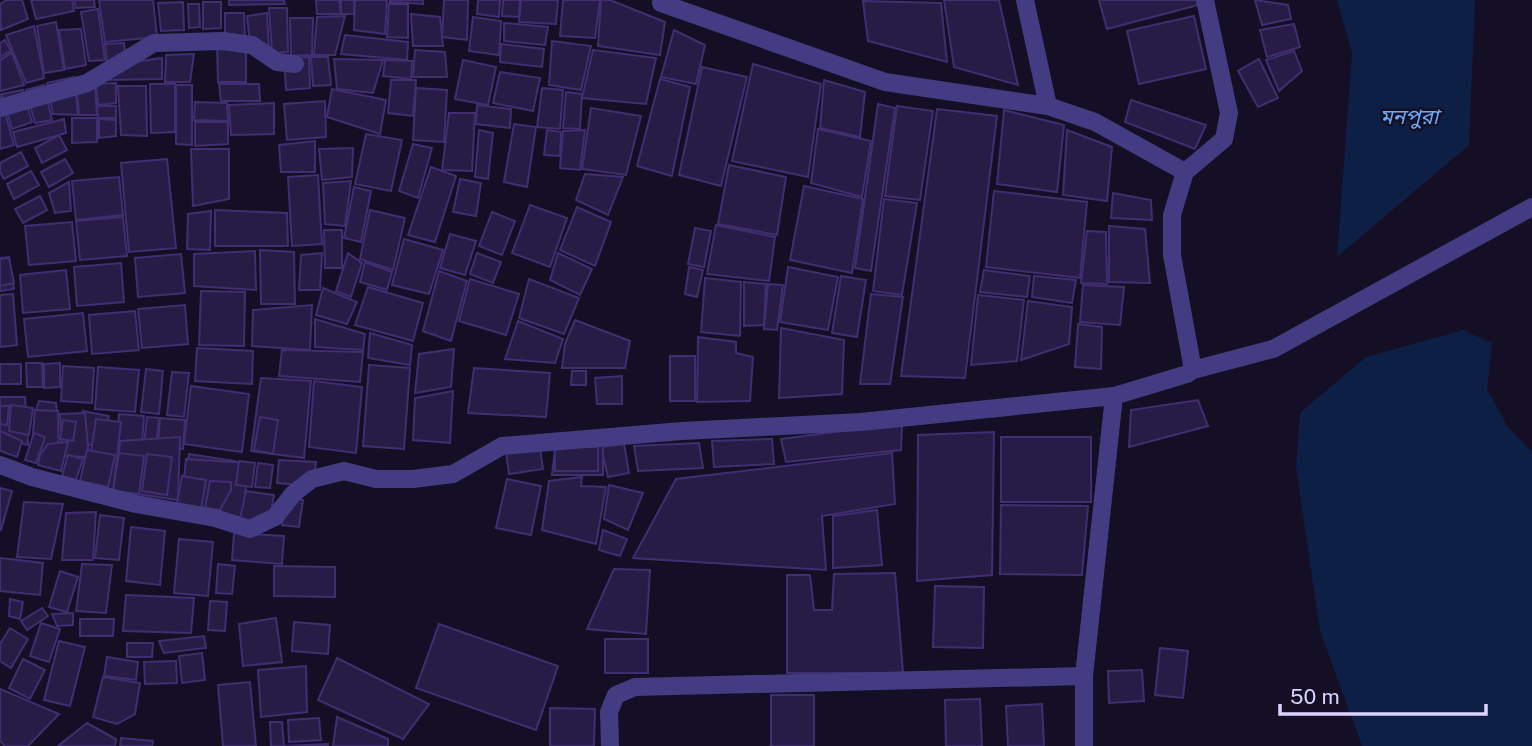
<svg xmlns="http://www.w3.org/2000/svg" width="1532" height="746" viewBox="0 0 1532 746" font-family="'Public Sans','Noto Sans Bengali',sans-serif">
	<style>
		.water { fill: #0e1f45 }
		.building { fill: #271c45; stroke: #3f2f70; stroke-width: 2 }
		.lines { fill: none; stroke-linecap: round; stroke-linejoin: round }
		.minor { stroke: #433c82; stroke-width: 18 }
		.labels { text-anchor: middle; dominant-baseline: central; stroke-width: 5; stroke-linejoin: round; paint-order: stroke }
		.water-label { font-size: 21px; font-style: italic; fill: #66adfa; stroke: #140f24 }
	</style>
	<rect width="100%" height="100%" fill="#140f24"/>
	<g class="water">
		<path d="M1337 0H1475L1469 145 1337 257 1352 53Z"/>
		<path d="M1463 330 1492 343 1487 389 1508 427 1532 452V746H1362L1320 631 1296 467 1300 413 1366 357Z"/>
	</g>
	<g class="building">
		<path d="M7 0H22L28 19 1 30 0 4Z"/>
		<path d="M31 0H72L74 11 36 19Z"/>
		<path d="M74 0H94L95 7 76 8Z"/>
		<path d="M99 0H153L157 37 105 42Z"/>
		<path d="M229 0H284L285 4 229 5Z"/>
		<path d="M316 0H339L341 14H317Z"/>
		<rect x="341" y="0" width="13" height="14"/>
		<path d="M355 0H387L385 34 354 30Z"/>
		<path d="M390 0H423V4L390 2Z"/>
		<path d="M444 0H468L467 40 442 37Z"/>
		<path d="M478 0H500L499 17 477 14Z"/>
		<path d="M503 0H520L519 17 502 16Z"/>
		<path d="M521 0H558L556 24 519 22Z"/>
		<path d="M563 0H600L595 38 560 36Z"/>
		<path d="M601 0H610L665 22 660 55 598 46Z"/>
		<path d="M944 0H999L1018 85 954 67Z"/>
		<path d="M1099 0H1197L1198 5 1107 29Z"/>
		<path d="M1255 0 1288 5 1291 19 1262 25Z"/>
		<path d="M863 1 941 3 947 62 868 41Z"/>
		<path d="M183 2 184 30 161 31 158 3Z"/>
		<path d="M203 2H221V28L203 29Z"/>
		<path d="M188 4H199L200 27 189 28Z"/>
		<path d="M389 4H408V38L387 37Z"/>
		<path d="M269 8H287L288 52 272 53Z"/>
		<path d="M98 9 105 60 89 61 81 12Z"/>
		<path d="M225 13H244L245 39 225 38Z"/>
		<path d="M267 13 269 51 251 52 247 16Z"/>
		<path d="M411 14 440 17 443 46H413Z"/>
		<path d="M345 16 335 55H314L317 17Z"/>
		<path d="M1194 16 1206 69 1139 84 1127 31Z"/>
		<path d="M473 17 501 21 499 55 469 51Z"/>
		<path d="M290 18H313L312 55 291 56Z"/>
		<path d="M56 22 64 70 44 73 37 26Z"/>
		<path d="M504 23 548 27 545 45 504 41Z"/>
		<path d="M1294 24 1300 47 1267 57 1260 30Z"/>
		<path d="M34 26 44 78 26 83 6 35Z"/>
		<path d="M81 29 86 65 65 69 59 30Z"/>
		<path d="M674 30 705 45 696 84 661 77Z"/>
		<path d="M345 35 408 42 407 60 341 54Z"/>
		<path d="M5 40 11 51 0 57V43Z"/>
		<path d="M552 41 591 46 581 90 549 85Z"/>
		<path d="M124 43 126 57 107 62 105 44Z"/>
		<path d="M501 44 544 49 542 67 500 62Z"/>
		<path d="M217 46 246 47V82H218Z"/>
		<path d="M415 50 445 52 447 77H413Z"/>
		<path d="M593 50 656 58 646 104 582 98Z"/>
		<path d="M1294 51 1302 71 1279 91 1266 60Z"/>
		<path d="M12 53 24 85 0 91V60Z"/>
		<path d="M194 54 190 82H165L166 55Z"/>
		<path d="M309 57 310 88 286 90 284 58Z"/>
		<path d="M311 57H328L331 85 313 86Z"/>
		<path d="M162 58V79L106 80V66Z"/>
		<path d="M334 59 383 60 373 93 337 89Z"/>
		<path d="M1259 59 1278 98 1258 107 1238 71Z"/>
		<path d="M385 60 412 61 411 79 383 76Z"/>
		<path d="M463 60 496 67 488 105 455 99Z"/>
		<path d="M753 64 821 84 808 177 732 161Z"/>
		<path d="M702 67 747 77 721 186 679 175Z"/>
		<path d="M500 72 540 78 533 111 493 103Z"/>
		<path d="M74 77 78 115 53 114 47 83Z"/>
		<path d="M660 79 690 87 672 176 637 166Z"/>
		<path d="M391 80H416L413 116 388 113Z"/>
		<path d="M824 80 865 92 860 137 820 128Z"/>
		<path d="M116 83V103L98 105 96 84Z"/>
		<path d="M150 84H175V132L151 133Z"/>
		<path d="M219 84H259L260 101H221Z"/>
		<path d="M44 85 52 120 35 123 26 90Z"/>
		<path d="M95 85 97 115H79L77 90Z"/>
		<path d="M176 85H192V145L176 144Z"/>
		<path d="M118 86H146L147 136 121 135Z"/>
		<path d="M416 88 447 90 444 142 413 140Z"/>
		<path d="M542 88 563 90 560 129 537 127Z"/>
		<path d="M332 89 386 100 380 134 327 117Z"/>
		<path d="M23 90 32 122 12 129 2 94Z"/>
		<path d="M566 92 582 94 580 129 563 128Z"/>
		<path d="M0 94 14 145 0 149Z"/>
		<path d="M1131 100 1206 125 1195 149 1125 122Z"/>
		<path d="M325 101 326 137 287 140 284 104Z"/>
		<path d="M195 102 227 103 228 121 194 120Z"/>
		<path d="M274 103V134L231 135 229 105Z"/>
		<path d="M878 104 895 108 871 271 855 268Z"/>
		<path d="M477 105 511 109 510 128 476 124Z"/>
		<path d="M97 106H116V118H98Z"/>
		<path d="M897 106 933 111 920 200 885 196Z"/>
		<path d="M591 108 641 116 626 175 582 169Z"/>
		<path d="M937 109 997 116 965 378 901 376Z"/>
		<path d="M1004 110 1064 125 1057 192 997 184Z"/>
		<path d="M449 113H475L472 171 442 170Z"/>
		<path d="M72 118H97V142L72 143Z"/>
		<path d="M64 119 66 133 17 147 13 132Z"/>
		<path d="M99 119 116 120V136L99 138Z"/>
		<path d="M195 122H228V144L195 146Z"/>
		<path d="M514 124 536 127 527 187 504 182Z"/>
		<path d="M818 129 871 141 862 197 811 183Z"/>
		<path d="M479 130 493 133 488 179 475 177Z"/>
		<path d="M547 130 561 132 560 156 544 155Z"/>
		<path d="M585 130 580 170 560 168 563 131Z"/>
		<path d="M1067 130 1112 147 1107 201 1063 195Z"/>
		<path d="M366 134 402 140 391 191 355 184Z"/>
		<path d="M59 135 67 150 42 163 35 148Z"/>
		<path d="M315 141V172H281L279 145Z"/>
		<path d="M413 144 432 148 418 198 399 191Z"/>
		<path d="M353 148 352 177 322 180 319 149Z"/>
		<path d="M191 149H229V199L193 206Z"/>
		<path d="M21 152 28 166 4 179 0 172V163Z"/>
		<path d="M65 159 73 173 49 187 41 172Z"/>
		<path d="M167 159 176 248 129 252 121 163Z"/>
		<path d="M729 165 786 177 777 235 718 224Z"/>
		<path d="M431 167 456 176 435 242 408 235Z"/>
		<path d="M31 171 39 185 14 199 7 184Z"/>
		<path d="M585 174 623 177 608 215 576 200Z"/>
		<path d="M318 175 322 244 292 246 288 177Z"/>
		<path d="M119 177 123 215 76 220 72 181Z"/>
		<path d="M460 179 481 183 476 216 453 212Z"/>
		<path d="M351 181 345 226 325 224 323 183Z"/>
		<path d="M69 182 71 211 55 213 49 193Z"/>
		<path d="M804 186 863 199 852 273 790 260Z"/>
		<path d="M354 187 371 191 361 242 344 238Z"/>
		<path d="M994 191 1087 202 1080 278 986 267Z"/>
		<path d="M1113 193 1151 200 1152 220 1111 218Z"/>
		<path d="M40 196 47 210 23 223 15 209Z"/>
		<path d="M884 199 917 203 902 295 873 291Z"/>
		<path d="M530 205 567 218 550 267 512 253Z"/>
		<path d="M577 207 611 222 595 266 560 250Z"/>
		<path d="M215 210 287 213 288 246H215Z"/>
		<path d="M370 210 405 218 393 270 360 259Z"/>
		<path d="M211 211 210 250 187 249 188 214Z"/>
		<path d="M492 212 515 221 502 255 479 246Z"/>
		<path d="M123 217 127 256 80 260 76 221Z"/>
		<path d="M72 222 76 261 29 265 25 226Z"/>
		<path d="M716 225 775 237 769 281 707 274Z"/>
		<path d="M1109 226 1145 229 1150 283 1109 282Z"/>
		<path d="M695 228 711 231 704 267 688 264Z"/>
		<path d="M324 230H342V268H325Z"/>
		<path d="M1087 231 1106 232 1107 284 1081 283Z"/>
		<path d="M450 234 476 241 465 275 440 268Z"/>
		<path d="M404 239 443 250 429 294 392 285Z"/>
		<path d="M260 250 294 252 295 304H261Z"/>
		<path d="M255 251 256 290 194 286V254Z"/>
		<path d="M322 253 320 290H299L301 255Z"/>
		<path d="M348 253 362 263 351 297 336 291Z"/>
		<path d="M477 253 501 262 493 283 470 274Z"/>
		<path d="M558 253 592 269 580 295 550 280Z"/>
		<path d="M181 254 185 293 138 297 135 258Z"/>
		<path d="M9 257 14 289 0 291V258Z"/>
		<path d="M9 258 14 283 0 286V259Z"/>
		<path d="M365 262 392 272 387 290 360 282Z"/>
		<path d="M121 263 124 302 77 306 74 267Z"/>
		<path d="M689 267 703 270 697 297 685 294Z"/>
		<path d="M788 267 838 277 828 330 780 322Z"/>
		<path d="M66 270 70 309 23 313 20 275Z"/>
		<path d="M984 270 1030 276 1027 297 980 292Z"/>
		<path d="M439 271 467 281 451 341 423 331Z"/>
		<path d="M841 276 866 280 857 337 832 333Z"/>
		<path d="M1034 276 1076 280 1072 303 1032 297Z"/>
		<path d="M705 278 741 282 740 336 701 332Z"/>
		<path d="M470 279 519 294 506 335 459 321Z"/>
		<path d="M529 279 579 298 564 334 519 318Z"/>
		<path d="M744 282 766 284 764 325 744 326Z"/>
		<path d="M768 284 783 285 777 330 764 329Z"/>
		<path d="M1083 285 1124 287 1120 325 1080 322Z"/>
		<path d="M368 287 423 303 413 341 355 325Z"/>
		<path d="M323 288 357 302 347 324 316 315Z"/>
		<path d="M201 291 245 292 244 346 199 345Z"/>
		<path d="M13 294 17 345 0 347V295Z"/>
		<path d="M871 294 903 297 890 384H860Z"/>
		<path d="M978 295 1024 300 1017 361 971 365Z"/>
		<path d="M1028 301 1072 307 1069 344 1021 360Z"/>
		<path d="M185 305 188 344 142 348 138 309Z"/>
		<path d="M312 305 310 350 252 346 253 310Z"/>
		<path d="M135 311 139 350 92 354 89 315Z"/>
		<path d="M83 313 87 351 28 357 24 319Z"/>
		<path d="M315 319 365 334 363 350 315 347Z"/>
		<path d="M575 320 630 341 625 368H562L565 344Z"/>
		<path d="M518 321 563 339 555 363 505 359Z"/>
		<path d="M1078 324 1102 327 1101 369 1075 367Z"/>
		<path d="M781 328 844 340 842 394 779 398Z"/>
		<path d="M370 333 412 345 410 365 368 358Z"/>
		<path d="M698 337 736 342V353L753 357 750 401 697 402Z"/>
		<path d="M197 348 253 351 252 384 195 381Z"/>
		<path d="M454 349 451 387 415 393 419 354Z"/>
		<path d="M282 350 363 352 360 382 279 376Z"/>
		<rect x="670" y="356" width="25" height="45"/>
		<path d="M26 363H42L43 387H27Z"/>
		<path d="M60 363V387L44 388V364Z"/>
		<rect x="0" y="364" width="21" height="20"/>
		<path d="M369 365 410 368 404 449 363 446Z"/>
		<path d="M63 366 94 368 92 403 61 401Z"/>
		<path d="M98 367 139 370 135 412 95 409Z"/>
		<path d="M474 368 550 373 546 417 468 413Z"/>
		<path d="M146 369 163 371 159 414 141 412Z"/>
		<path d="M572 371H586V385H571Z"/>
		<path d="M172 372 189 373 184 417 167 415Z"/>
		<path d="M622 376V404H597L595 378Z"/>
		<path d="M261 378 311 381 304 458 251 451Z"/>
		<path d="M314 381 362 387 356 453 309 447Z"/>
		<path d="M191 386 249 394 242 452 184 444Z"/>
		<path d="M453 391 450 443 413 440 415 398Z"/>
		<path d="M0 397H25L28 445 0 438Z"/>
		<path d="M1198 400 1208 426 1129 447 1131 410Z"/>
		<path d="M39 401 56 403 58 427H39L36 410Z"/>
		<path d="M11 405 33 408 29 435 9 431Z"/>
		<path d="M0 406H9L7 425 0 424Z"/>
		<path d="M35 410 58 411 59 463 31 455Z"/>
		<path d="M83 411 109 416 103 448 76 442Z"/>
		<path d="M85 413 89 457 62 456 60 414Z"/>
		<path d="M119 414 144 416 142 444 117 443Z"/>
		<path d="M147 417 159 418 156 446 144 445Z"/>
		<path d="M260 417 278 420 273 454 254 450Z"/>
		<path d="M160 418 185 420 183 449 158 447Z"/>
		<path d="M96 419 121 422 113 491 86 484Z"/>
		<path d="M63 420 76 422 73 441 60 439Z"/>
		<path d="M902 423 901 450 786 462 781 439Z"/>
		<path d="M0 431 22 441 17 457 0 451Z"/>
		<path d="M994 432 992 575 917 581 918 435Z"/>
		<path d="M34 433 45 437 36 463 25 460Z"/>
		<path d="M180 437 178 500 116 491 120 441Z"/>
		<rect x="1001" y="437" width="90" height="65"/>
		<path d="M772 439 774 464 714 467 712 441Z"/>
		<path d="M68 442 61 471 38 465 40 455 48 444Z"/>
		<path d="M699 443 703 468 638 471 634 446Z"/>
		<path d="M624 444 629 473 608 477 601 447Z"/>
		<path d="M603 445V475H552L555 449Z"/>
		<rect x="555" y="447" width="43" height="24"/>
		<path d="M540 448 543 469 509 474 506 452Z"/>
		<path d="M87 450 115 455 108 487 80 481Z"/>
		<path d="M119 453 144 456 139 494 113 491Z"/>
		<path d="M892 453 895 504 822 516 826 570 633 558 676 479Z"/>
		<path d="M147 454 172 457 167 495 142 491Z"/>
		<path d="M189 454 235 461 233 479 186 473Z"/>
		<path d="M68 455 83 459 76 480 62 476Z"/>
		<path d="M186 459 249 463 242 519 181 507Z"/>
		<path d="M279 460 316 462 313 486 277 483Z"/>
		<path d="M239 461 255 463 252 487 236 485Z"/>
		<path d="M258 463 273 465 270 488 255 487Z"/>
		<path d="M182 476 206 480 201 509 177 504Z"/>
		<path d="M582 477 581 486 606 487 596 544 542 530 549 481Z"/>
		<path d="M507 479 541 486 531 535 496 528Z"/>
		<path d="M210 481 231 482V490L220 510 205 508Z"/>
		<path d="M609 485 643 493 628 530 604 519Z"/>
		<path d="M0 488 12 491 1 530 0 529Z"/>
		<path d="M246 491 274 495 269 524 240 519Z"/>
		<path d="M285 498 303 500 299 527 282 525Z"/>
		<path d="M24 502 63 504 51 559 17 557Z"/>
		<path d="M1001 505 1088 506 1082 575 1000 574Z"/>
		<path d="M877 510 882 565 833 568V516Z"/>
		<path d="M96 512 93 560H62L66 513Z"/>
		<path d="M100 515 124 518 119 560 95 558Z"/>
		<path d="M131 527 165 531 160 585 126 581Z"/>
		<path d="M603 530 627 539 620 556 599 550Z"/>
		<path d="M234 533 284 536 282 564 232 560Z"/>
		<path d="M179 539 213 542 208 596 174 593Z"/>
		<path d="M0 558 43 563 40 595 0 591Z"/>
		<path d="M82 564 112 565 106 613 76 611Z"/>
		<path d="M218 564 235 566 232 594 216 593Z"/>
		<path d="M274 566 335 567V597L274 596Z"/>
		<path d="M614 569 650 570 646 634 587 629Z"/>
		<path d="M60 571 78 577 67 612 49 607Z"/>
		<path d="M895 573 903 673H787V575H810L814 610H832L834 574Z"/>
		<path d="M935 586 984 587 983 648 933 647Z"/>
		<path d="M126 595 194 598 191 633 123 631Z"/>
		<path d="M10 599 23 602 20 619 9 616Z"/>
		<path d="M210 601 227 602 225 631 208 630Z"/>
		<path d="M42 608 48 616 27 630 21 621Z"/>
		<path d="M73 613V625L57 626 52 614Z"/>
		<path d="M276 618 282 662 243 666 239 624Z"/>
		<path d="M80 619H114L113 636H80Z"/>
		<path d="M294 622 330 625 328 654 292 651Z"/>
		<path d="M41 623 60 629 49 662 30 656Z"/>
		<path d="M439 624 558 666 536 730 416 688Z"/>
		<path d="M10 628 28 639 11 668 0 661V644Z"/>
		<path d="M204 636 206 648 164 653 159 641Z"/>
		<rect x="605" y="639" width="43" height="34"/>
		<path d="M59 641 85 647 70 706 44 700Z"/>
		<path d="M127 643H153L152 657H127Z"/>
		<path d="M1160 648 1188 651 1183 698 1155 695Z"/>
		<path d="M202 653 205 680 182 683 179 656Z"/>
		<path d="M107 657 138 662 136 680 104 676Z"/>
		<path d="M337 658 429 704 403 739 318 700Z"/>
		<path d="M23 659 45 670 30 699 9 688Z"/>
		<path d="M176 661 177 683 145 684 144 662Z"/>
		<path d="M306 666 307 712 261 717 258 670Z"/>
		<path d="M1142 670 1144 701 1109 703 1108 671Z"/>
		<path d="M103 677 140 683 135 714 117 724 93 717Z"/>
		<path d="M250 682 256 746H223L218 685Z"/>
		<path d="M0 689 59 714 28 746H5L0 741Z"/>
		<rect x="771" y="695" width="43" height="51"/>
		<path d="M980 699 982 746H946L945 700Z"/>
		<path d="M1042 704 1044 746H1008L1006 706Z"/>
		<path d="M550 708 595 709 594 746H550Z"/>
		<path d="M337 717 388 739V746H333Z"/>
		<path d="M319 718 321 740 289 742 288 720Z"/>
		<path d="M270 722H282L284 746 328 744V746H271Z"/>
		<path d="M87 723 116 739 115 746H58Z"/>
		<path d="M121 738 153 741 152 746H120Z"/>
	</g>
	<g class="lines">
		<g class="minor">
			<path d="M1025 0 1048 106"/>
			<path d="M661 3 885 82 1048 106 1095 122 1185 172"/>
			<path d="M0 108 87 83 154 43 223 41 252 45 277 62 295 64"/>
			<path d="M1193 370 1172 255V215L1185 172 1224 139 1229 113 1205 0"/>
			<path d="M0 465 32 477 136 504 215 518 250 529 275 517 293 494 312 479 344 471 376 479H413L453 474 502 446 682 431 861 422 1114 396 1187 374 1193 370 1273 349 1532 207"/>
			<path d="M610 746 609 712 616 695 635 687 1084 676"/>
			<path d="M1084 746V676L1114 396"/>
		</g>
	</g>
	<g class="labels">
		<g class="water-label">
			<text x="1409" y="116">মনপুরা</text>
		</g>
	</g>
	<path d="M1280 704v10h206v-10" fill="none" stroke="#dbd4fe" stroke-width="3.5"/>
	<text x="1290" y="704" font-size="21" fill="#dbd4fe" stroke="#140f24" stroke-width="5" paint-order="stroke">50 m</text>
</svg>
